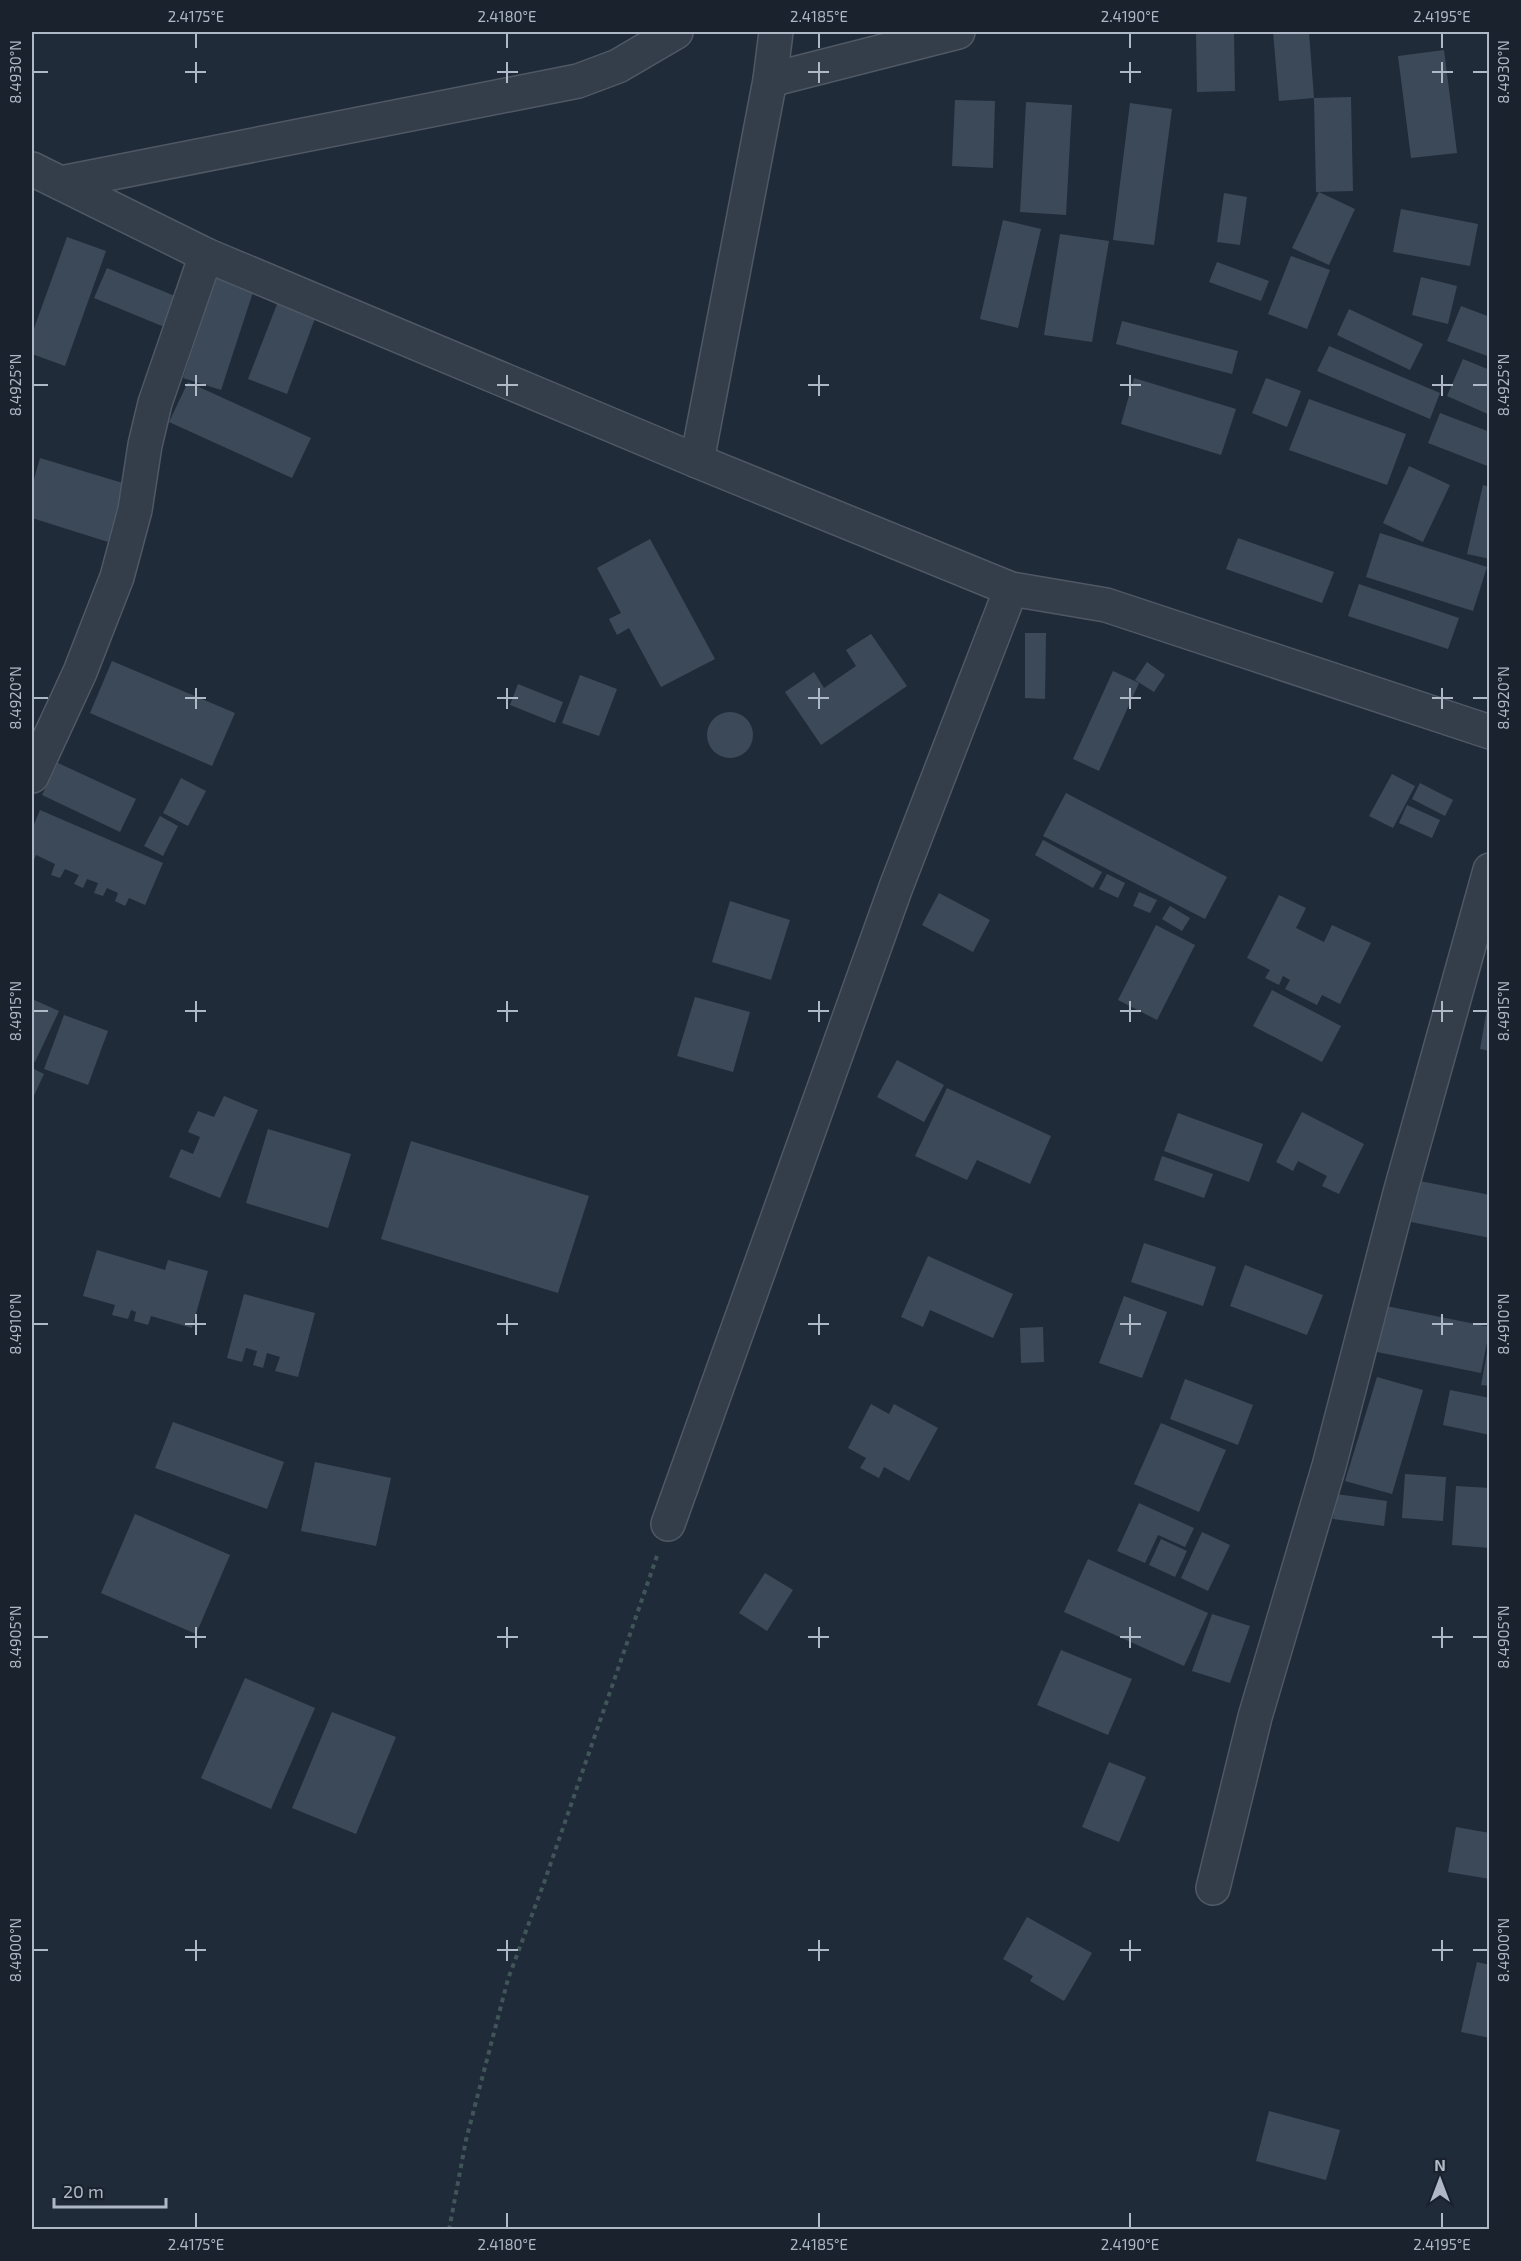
<svg xmlns="http://www.w3.org/2000/svg" width="1521" height="2261" viewBox="0 0 1521 2261" font-family="'Exo 2',sans-serif">
	<style>
		.building { fill: #3c4959 }
		.lines { fill: none; stroke-linecap: round; stroke-linejoin: round }
		.minor-casing { stroke: #4f5864; stroke-width: 36 }
		.path { stroke: #405558; stroke-width: 4; stroke-dasharray: 4.5 4.5; stroke-linecap: butt }
		.minor { stroke: #343d4a; stroke-width: 33 }
		.ticks { fill: none; stroke: #afb8c6; stroke-width: 2 }
		.neatline { fill: none; stroke: #afb8c6; stroke-width: 2 }
		.ticks-label { font-size: 15px; text-anchor: middle; fill: #afb8c6 }
	</style>
	<rect width="100%" height="100%" fill="#202b39"/>
	<g class="building">
		<path d="M1196 32H1234L1235 91 1197 92Z"/>
		<path d="M1273 32H1309L1314 98 1279 101Z"/>
		<path d="M1444 50 1457 153 1411 158 1398 56Z"/>
		<path d="M1351 97 1353 191 1316 192 1314 98Z"/>
		<path d="M955 100 995 101 993 168 952 166Z"/>
		<path d="M1026 102 1072 105 1066 215 1020 212Z"/>
		<path d="M1130 103 1172 109 1154 245 1113 240Z"/>
		<path d="M1319 192 1355 209 1329 265 1292 248Z"/>
		<path d="M1224 193 1247 197 1240 245 1217 242Z"/>
		<path d="M1401 209 1478 224 1470 266 1393 252Z"/>
		<path d="M1003 220 1041 229 1018 328 980 319Z"/>
		<path d="M1060 234 1109 241 1092 342 1044 335Z"/>
		<path d="M67 237 106 251 65 366 32 354V334Z"/>
		<path d="M1291 256 1330 270 1307 329 1268 314Z"/>
		<path d="M1217 262 1269 281 1261 301 1209 282Z"/>
		<path d="M107 268 187 301 174 331 94 298Z"/>
		<path d="M217 274 255 286 221 390 183 378Z"/>
		<path d="M1421 277 1457 286 1448 324 1412 315Z"/>
		<path d="M279 299 317 313 287 394 248 379Z"/>
		<path d="M1461 306 1490 317V357L1447 341Z"/>
		<path d="M1349 309 1423 344 1410 370 1337 335Z"/>
		<path d="M1122 321 1238 351 1232 374 1116 344Z"/>
		<path d="M1329 346 1440 393 1430 419 1317 371Z"/>
		<path d="M1463 359 1490 370V415L1447 396Z"/>
		<path d="M1134 378 1236 409 1221 455 1121 424Z"/>
		<path d="M1266 378 1301 391 1287 427 1252 413Z"/>
		<path d="M188 382 311 438 292 478 169 422Z"/>
		<path d="M1309 399 1406 434 1387 485 1289 450Z"/>
		<path d="M1440 413 1490 432V467L1428 443Z"/>
		<path d="M40 458 126 484 108 542 32 518V486Z"/>
		<path d="M1409 466 1450 485 1423 542 1383 523Z"/>
		<path d="M1483 485 1490 487V559L1467 554Z"/>
		<path d="M1380 533 1487 567 1473 611 1366 577Z"/>
		<path d="M1238 538 1334 572 1322 603 1226 569Z"/>
		<path d="M650 539 715 659 661 687 629 628 617 635 609 619 621 613 597 568Z"/>
		<path d="M1359 584 1459 618 1448 649 1348 616Z"/>
		<path d="M1025 633H1046L1045 699 1025 698Z"/>
		<path d="M871 634 907 686 821 745 785 692 814 672 824 688 856 666 846 650Z"/>
		<path d="M112 661 235 713 212 766 90 713Z"/>
		<path d="M1147 662 1165 675 1154 692 1135 680Z"/>
		<path d="M1113 671 1139 683 1099 771 1073 759Z"/>
		<path d="M580 675 617 689 599 736 562 723Z"/>
		<path d="M518 684 563 702 555 723 510 705Z"/>
		<circle cx="730" cy="735" r="23"/>
		<path d="M58 763 136 799 120 832 42 795Z"/>
		<path d="M1392 774 1415 786 1393 828 1369 816Z"/>
		<path d="M181 778 206 791 188 826 163 813Z"/>
		<path d="M1420 783 1453 800 1445 816 1412 799Z"/>
		<path d="M1066 793 1227 877 1205 919 1043 836Z"/>
		<path d="M1407 805 1440 820 1432 838 1399 823Z"/>
		<path d="M40 810 163 863 145 905 129 898 125 906 115 901 118 893 107 888 103 896 94 893 98 883 87 879 83 888 74 884 79 875 65 869 60 878 51 875 55 864 36 855 32 865V829Z"/>
		<path d="M160 816 178 826 163 856 144 846Z"/>
		<path d="M1043 840 1102 872 1093 888 1035 855Z"/>
		<path d="M1107 874 1125 883 1118 898 1099 889Z"/>
		<path d="M1139 892 1157 900 1150 913 1133 906Z"/>
		<path d="M939 893 990 920 973 952 922 925Z"/>
		<path d="M1279 895 1306 908 1296 928 1324 942 1332 925 1371 943 1340 1004 1322 995 1317 1005 1285 989 1290 980 1283 976 1279 985 1265 978 1270 970 1247 958Z"/>
		<path d="M730 901 790 920 771 980 712 962Z"/>
		<path d="M1170 906 1190 918 1182 931 1162 919Z"/>
		<path d="M1156 925 1195 945 1157 1020 1118 1000Z"/>
		<path d="M1272 990 1341 1026 1322 1062 1253 1026Z"/>
		<path d="M695 997 750 1012 733 1072 677 1056Z"/>
		<path d="M32 999 59 1011 35 1062 32 1060Z"/>
		<path d="M1487 1009H1490V1051L1480 1049Z"/>
		<path d="M64 1015 108 1031 88 1085 44 1069Z"/>
		<path d="M897 1060 944 1085 924 1122 877 1097Z"/>
		<path d="M32 1068 44 1074 32 1100Z"/>
		<path d="M947 1088 1051 1136 1030 1184 977 1160 967 1180 915 1156Z"/>
		<path d="M224 1096 258 1110 220 1198 169 1177 181 1149 193 1154 200 1137 188 1132 198 1111 214 1117Z"/>
		<path d="M1302 1112 1364 1144 1339 1194 1322 1186 1327 1176 1298 1161 1293 1171 1276 1162Z"/>
		<path d="M1178 1113 1263 1144 1249 1182 1164 1151Z"/>
		<path d="M268 1129 351 1154 328 1228 246 1203Z"/>
		<path d="M411 1141 589 1196 558 1293 381 1239Z"/>
		<path d="M1162 1156 1213 1174 1204 1198 1154 1180Z"/>
		<path d="M1420 1181 1490 1195V1238L1411 1222Z"/>
		<path d="M1144 1243 1216 1267 1203 1306 1131 1282Z"/>
		<path d="M97 1250 165 1270 168 1260 208 1271 192 1328 151 1316 148 1325 134 1321 136 1312 131 1310 128 1319 112 1315 115 1305 83 1296Z"/>
		<path d="M928 1256 1013 1294 993 1338 930 1310 923 1327 901 1317Z"/>
		<path d="M1245 1265 1323 1295 1307 1335 1230 1306Z"/>
		<path d="M244 1294 315 1313 298 1377 275 1371 280 1357 267 1353 263 1368 253 1365 257 1351 246 1348 242 1362 227 1358Z"/>
		<path d="M1124 1296 1167 1312 1142 1378 1099 1363Z"/>
		<path d="M1386 1306 1490 1327 1481 1373 1377 1352Z"/>
		<path d="M1043 1327 1044 1362 1021 1363 1020 1328Z"/>
		<path d="M1488 1347H1490V1386L1481 1385Z"/>
		<path d="M1377 1377 1423 1390 1392 1494 1345 1481Z"/>
		<path d="M1185 1379 1253 1405 1238 1445 1170 1419Z"/>
		<path d="M1450 1390 1490 1398V1435L1443 1425Z"/>
		<path d="M871 1404 889 1414 894 1404 938 1428 909 1481 884 1467 879 1478 860 1468 866 1458 848 1448Z"/>
		<path d="M173 1422 284 1462 267 1509 155 1468Z"/>
		<path d="M1161 1423 1226 1450 1199 1512 1134 1484Z"/>
		<path d="M315 1462 391 1478 376 1546 301 1531Z"/>
		<path d="M1405 1474 1446 1477 1443 1521 1402 1518Z"/>
		<path d="M1456 1486 1490 1488V1548L1452 1545Z"/>
		<path d="M1336 1494 1387 1501 1384 1526 1333 1519Z"/>
		<path d="M1139 1503 1194 1528 1185 1547 1158 1535 1145 1563 1117 1551Z"/>
		<path d="M135 1514 230 1555 196 1634 101 1593Z"/>
		<path d="M1202 1532 1230 1545 1208 1591 1181 1578Z"/>
		<path d="M1161 1539 1187 1551 1175 1577 1149 1565Z"/>
		<path d="M1088 1559 1208 1613 1184 1666 1064 1612Z"/>
		<path d="M765 1573 793 1590 767 1631 739 1613Z"/>
		<path d="M1212 1614 1250 1626 1230 1683 1192 1671Z"/>
		<path d="M1061 1650 1132 1679 1108 1735 1037 1705Z"/>
		<path d="M245 1678 315 1708 271 1809 201 1778Z"/>
		<path d="M332 1712 396 1737 356 1834 292 1808Z"/>
		<path d="M1109 1762 1146 1777 1119 1842 1082 1827Z"/>
		<path d="M1456 1827 1490 1833V1879L1448 1872Z"/>
		<path d="M1027 1917 1092 1953 1064 2001 1030 1981 1033 1976 1003 1959Z"/>
		<path d="M1477 1962 1490 1965V2038L1461 2032Z"/>
		<path d="M1269 2111 1340 2130 1326 2180 1256 2161Z"/>
	</g>
	<g class="lines">
		<g class="minor-casing">
			<g id="minor">
				<path d="M770 80 958 32"/>
				<path d="M32 169 206 255 697 461 1011 589 1106 605 1490 732"/>
				<path d="M61 183 578 81 618 66 676 32"/>
				<path d="M697 461 770 80 776 32"/>
				<path d="M32 776 80 672 117 577 135 510 145 445 155 403 206 255"/>
				<path d="M668 1524 896 887 1011 589"/>
				<path d="M1213 1888 1255 1717 1329 1466 1400 1193 1490 870"/>
			</g>
		</g>
		<path class="path" d="M449 2230 466 2140 508 1979 545 1880 657 1556"/>
		<use href="#minor" class="minor"/>
	</g>
	<path class="ticks" d="M196 33V48M507 33V48M819 33V48M1130 33V48M1442 33V48M196 62V83M507 62V83M819 62V83M1130 62V83M1442 62V83M33 72H48M185 72H206M497 72H518M808 72H829M1120 72H1141M1432 72H1453M1473 72H1488M196 375V396M507 375V396M819 375V396M1130 375V396M1442 375V396M33 385H48M185 385H206M497 385H518M808 385H829M1120 385H1141M1432 385H1453M1473 385H1488M196 688V709M507 688V709M819 688V709M1130 688V709M1442 688V709M33 698H48M185 698H206M497 698H518M808 698H829M1120 698H1141M1432 698H1453M1473 698H1488M196 1001V1022M507 1001V1022M819 1001V1022M1130 1001V1022M1442 1001V1022M33 1011H48M185 1011H206M497 1011H518M808 1011H829M1120 1011H1141M1432 1011H1453M1473 1011H1488M196 1314V1335M507 1314V1335M819 1314V1335M1130 1314V1335M1442 1314V1335M33 1324H48M185 1324H206M497 1324H518M808 1324H829M1120 1324H1141M1432 1324H1453M1473 1324H1488M196 1627V1648M507 1627V1648M819 1627V1648M1130 1627V1648M1442 1627V1648M33 1637H48M185 1637H206M497 1637H518M808 1637H829M1120 1637H1141M1432 1637H1453M1473 1637H1488M196 1940V1961M507 1940V1961M819 1940V1961M1130 1940V1961M1442 1940V1961M33 1950H48M185 1950H206M497 1950H518M808 1950H829M1120 1950H1141M1432 1950H1453M1473 1950H1488M196 2213V2228M507 2213V2228M819 2213V2228M1130 2213V2228M1442 2213V2228"/>
	<rect width="1521" height="2261" fill="none" stroke="#1a222e" stroke-width="66"/>
	<g transform="translate(1440 2180)" stroke="#1a222e" stroke-width="4.5" paint-order="stroke">
	<path d="M0-4.5L10 22L0 15L-10 22Z" fill="#afb8c6"/>
	<text y="-9" font-size="16" font-weight="bold" text-anchor="middle" fill="#afb8c6">N</text>
	</g>
	<path d="M54 2198v9h112v-9" fill="none" stroke="#afb8c6" stroke-width="3"/>
	<text x="63" y="2198" font-size="18" fill="#afb8c6" stroke="#1a222e" stroke-width="4.5" paint-order="stroke">20 m</text>
	<rect x="33" y="33" width="1455" height="2195" class="neatline"/>
	<g class="ticks-label">
		<text x="196" y="22">2.4175°E</text>
		<text x="507" y="22">2.4180°E</text>
		<text x="819" y="22">2.4185°E</text>
		<text x="1130" y="22">2.4190°E</text>
		<text x="1442" y="22">2.4195°E</text>
		<text transform="translate(16 72) rotate(-90)" y="5">8.4930°N</text>
		<text transform="translate(1504 72) rotate(-90)" y="5">8.4930°N</text>
		<text transform="translate(16 385) rotate(-90)" y="5">8.4925°N</text>
		<text transform="translate(1504 385) rotate(-90)" y="5">8.4925°N</text>
		<text transform="translate(16 698) rotate(-90)" y="5">8.4920°N</text>
		<text transform="translate(1504 698) rotate(-90)" y="5">8.4920°N</text>
		<text transform="translate(16 1011) rotate(-90)" y="5">8.4915°N</text>
		<text transform="translate(1504 1011) rotate(-90)" y="5">8.4915°N</text>
		<text transform="translate(16 1324) rotate(-90)" y="5">8.4910°N</text>
		<text transform="translate(1504 1324) rotate(-90)" y="5">8.4910°N</text>
		<text transform="translate(16 1637) rotate(-90)" y="5">8.4905°N</text>
		<text transform="translate(1504 1637) rotate(-90)" y="5">8.4905°N</text>
		<text transform="translate(16 1950) rotate(-90)" y="5">8.4900°N</text>
		<text transform="translate(1504 1950) rotate(-90)" y="5">8.4900°N</text>
		<text x="196" y="2250">2.4175°E</text>
		<text x="507" y="2250">2.4180°E</text>
		<text x="819" y="2250">2.4185°E</text>
		<text x="1130" y="2250">2.4190°E</text>
		<text x="1442" y="2250">2.4195°E</text>
	</g>
</svg>
